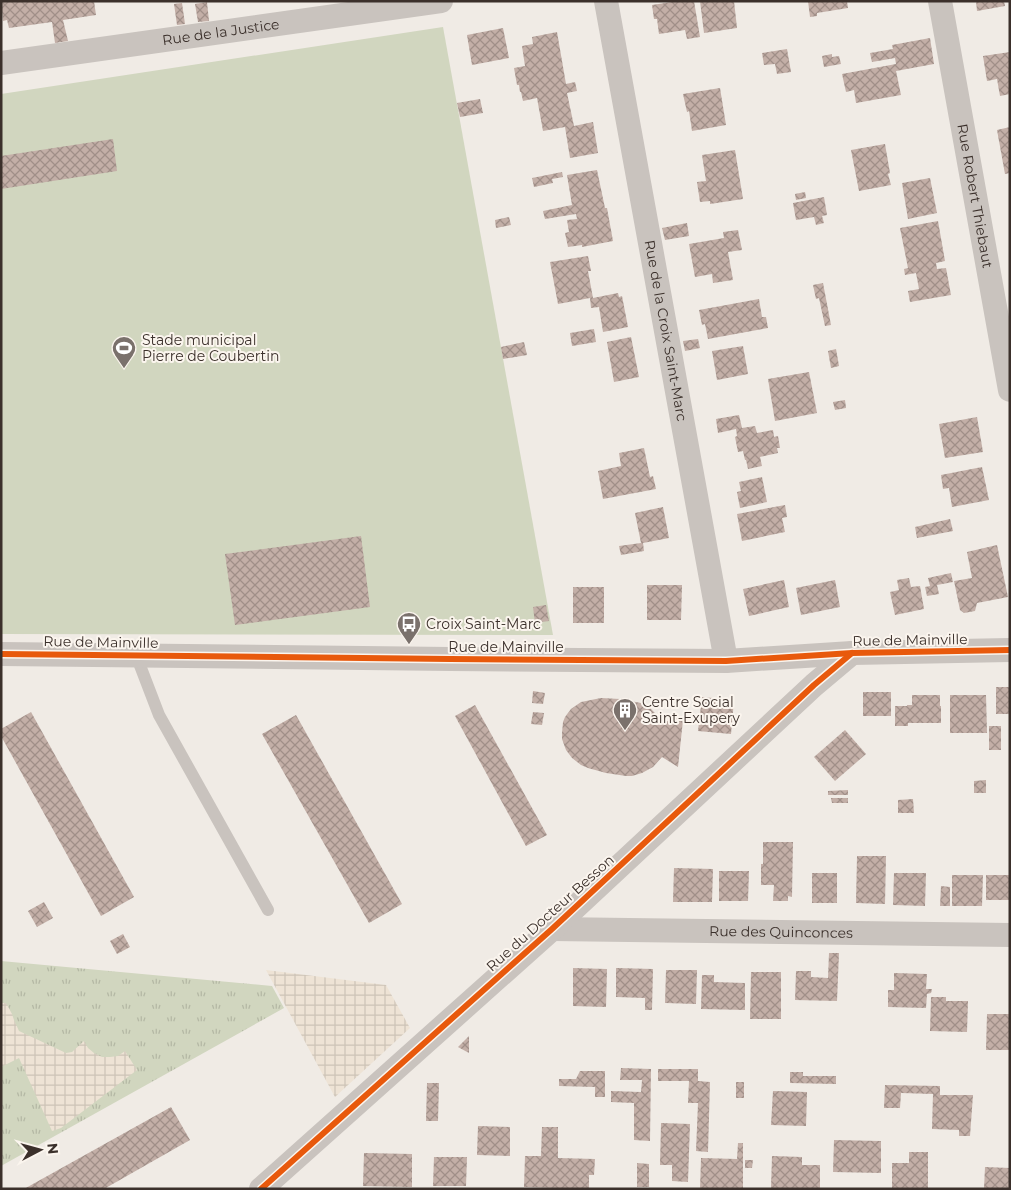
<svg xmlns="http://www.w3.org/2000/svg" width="1011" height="1190" viewBox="0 0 1011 1190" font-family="Montserrat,sans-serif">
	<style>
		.grass { fill: #d1d6bf }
		.park { fill: url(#park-tufts) }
		.plaza { fill: url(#plaza-grid) }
		.building { fill: url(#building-cross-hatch) }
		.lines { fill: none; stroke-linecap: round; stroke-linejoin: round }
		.lane { stroke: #c9c3be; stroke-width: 12 }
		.street { stroke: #c9c3be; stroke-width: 24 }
		.cycleway-casing { stroke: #fbf5ee; stroke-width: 9 }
		.cycleway { stroke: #e8590c; stroke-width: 6 }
		.labels { text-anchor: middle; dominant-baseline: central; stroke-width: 4; stroke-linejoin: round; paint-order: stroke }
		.street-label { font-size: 14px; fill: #3b302b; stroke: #fbf5ee }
		.poi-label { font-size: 14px; fill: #3b302b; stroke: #fbf5ee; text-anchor: start }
	</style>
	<defs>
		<pattern id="park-tufts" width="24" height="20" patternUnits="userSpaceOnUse" patternTransform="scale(1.25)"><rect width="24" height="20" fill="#d1d6bf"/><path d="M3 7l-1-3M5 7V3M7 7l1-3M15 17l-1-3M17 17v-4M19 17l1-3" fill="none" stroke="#b4b8a4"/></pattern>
		<pattern id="plaza-grid" width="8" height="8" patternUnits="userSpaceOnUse" patternTransform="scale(1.25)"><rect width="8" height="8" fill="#eee3d5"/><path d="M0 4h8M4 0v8" fill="none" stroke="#cdc3b7"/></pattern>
		<pattern id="building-cross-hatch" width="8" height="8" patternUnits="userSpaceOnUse" patternTransform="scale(1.25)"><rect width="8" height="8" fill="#c3afa7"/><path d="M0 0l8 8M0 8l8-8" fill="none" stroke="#a08f88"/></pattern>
	</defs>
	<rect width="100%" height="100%" fill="#f0ebe5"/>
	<path class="grass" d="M443 27 553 635 1 634V94Z"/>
	<path class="park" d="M1 961 272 986 284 1008 1 1166Z"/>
	<g class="plaza">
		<path d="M266 970 386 985 410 1028 335 1097Z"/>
		<path d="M1 1003H6L12 1014 14 1020 19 1031 66 1053 72 1052 84 1041 88 1048 94 1053 102 1057H110L118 1056 125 1051 137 1070 61 1128 52 1131 19 1058 1 1067Z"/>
	</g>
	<g class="building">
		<path d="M1 1H94L96 15 63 20 68 41 55 43 52 22 9 28 7 20 3 21Z"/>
		<path d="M678 1H694L700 37 687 39 685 30 659 34 657 19H654L652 5Z"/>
		<path d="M700 1H734L737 28 704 33Z"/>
		<path d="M808 1H847L848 8 817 13V16L810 17Z"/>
		<path d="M976 1H1004L1005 6 977 11Z"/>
		<path d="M207 2 209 21 198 22 195 4Z"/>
		<path d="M182 3 185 24 177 25 174 4Z"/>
		<path d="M503 28 509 58 472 65 467 35Z"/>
		<path d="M557 32 566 84 575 82 577 91 567 93 574 126 593 122 598 153 570 158 565 127 543 131 537 98 523 101 521 92H520L519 85H517L514 68 525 66 522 46 533 44 532 37Z"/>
		<path d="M930 38 934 64 896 71 901 95 856 103 854 90 846 92 842 74 896 64 895 58 872 62 870 53 893 49 892 45Z"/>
		<path d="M787 49 791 72 777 74 775 64 764 65 762 53Z"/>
		<path d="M1010 52V94L1000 96 997 79 987 81 983 56Z"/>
		<path d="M832 54V57L839 56 841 64 824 67 822 56Z"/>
		<path d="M720 88 726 125 692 131 689 111 687 112 683 94Z"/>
		<path d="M480 99 483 113 460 117 457 103Z"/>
		<path d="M1010 127V173L1005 174 997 130Z"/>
		<path d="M113 139 117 171 1 189V156Z"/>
		<path d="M885 144 890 173 888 174 891 185 859 191 851 150Z"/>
		<path d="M735 150 743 199 710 204V201L700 202 697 182 706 181 702 155Z"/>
		<path d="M597 170 605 208H607L613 241 582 247V245L568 247 565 233 569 232 567 220 577 219 576 214 545 219 543 211 572 205 567 175Z"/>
		<path d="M562 172 563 177 552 179 553 183 534 187 532 178Z"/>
		<path d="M930 178 937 213 908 219 902 183Z"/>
		<path d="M805 192 806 198 796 200 795 194Z"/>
		<path d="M824 197 827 215 822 216 824 223 816 225 814 217 796 220 793 203Z"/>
		<path d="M509 217 511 225 496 228 495 220Z"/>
		<path d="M938 221 945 261 936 263 937 269 946 268 951 295 910 302 908 291 919 289 916 273 905 275 904 269 908 268 900 228Z"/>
		<path d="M687 223 689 236 665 240 662 228Z"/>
		<path d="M738 230 742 250 728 252 733 280 713 283 712 274 695 277 689 244 724 238 723 232Z"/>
		<path d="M588 256 591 271H588L593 298 618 293 619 297 622 296 628 327 603 332 599 307 591 308 590 298 558 304 550 262Z"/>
		<path d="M823 283 831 325 825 326 819 298 816 299 813 285Z"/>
		<path d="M759 299 762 317H766L768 328 708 339 705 324 702 325 699 310Z"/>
		<path d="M594 329 596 342 572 346 570 333Z"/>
		<path d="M631 337 639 377 614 382 607 342Z"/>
		<path d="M698 339 700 348 685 351 683 341Z"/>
		<path d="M524 342 527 355 503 359 501 347Z"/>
		<path d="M743 346 748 374 717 380 712 351Z"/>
		<path d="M836 349 839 366 831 368 828 351Z"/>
		<path d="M809 372 817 413 775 421 768 379Z"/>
		<path d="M845 400 846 408 835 410 833 402Z"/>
		<path d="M739 415 742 428 755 426 757 433 773 430 774 437 778 436 780 448H777L778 453 760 457 762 466 748 469 746 460H745L743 451 738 452 735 437 737 436 736 429 718 433 716 419Z"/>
		<path d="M977 417 983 452 945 458 939 424Z"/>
		<path d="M644 448 650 477 653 476 656 489 603 499 598 471 621 466 619 453Z"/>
		<path d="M982 467 989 500 952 507 949 488 943 489 941 475Z"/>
		<path d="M762 477 767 502 740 508 737 492 741 491 739 482Z"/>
		<path d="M785 505 787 517 782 518 785 532 742 541 737 514Z"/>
		<path d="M663 507 669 538 643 543 644 551 621 555 619 546 641 543 635 513Z"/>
		<path d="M950 519 953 531 917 538 915 527Z"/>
		<path d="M361 536 370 607 235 625 225 554Z"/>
		<path d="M997 545 1008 597 977 603 975 611 964 613 960 610 954 581 972 578 967 552Z"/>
		<path d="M951 573 953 582 937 585 939 594 927 596 925 587 930 586 928 578Z"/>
		<path d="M909 578 911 587 920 586 924 609 895 615 890 592 899 590 897 580Z"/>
		<path d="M784 580 789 607 749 616 743 589Z"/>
		<path d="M835 580 840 607 801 615 796 588Z"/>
		<path d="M647 585H682L681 620H647Z"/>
		<rect x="573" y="587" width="31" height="36"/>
		<path d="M546 605 549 621 535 623 533 607Z"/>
		<rect x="996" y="687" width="14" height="27"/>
		<path d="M533 691 545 693 543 704 532 703Z"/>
		<rect x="863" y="692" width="28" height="24"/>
		<path d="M912 695H940V706H941V723H908V726H895V706H907V705H912Z"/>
		<path d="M950 695H986L987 733H950Z"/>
		<path d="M702 697 734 700 731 734 698 731Z"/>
		<path d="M601 698 620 699 641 703 650 708 662 720 668 721 670 716H673L682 717 683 720 678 767 662 757 653 767 642 773 632 776H626L606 773 588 768 581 765 572 758 566 750 562 739V733L563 722 565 717 571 709 581 702Z"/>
		<path d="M475 705 547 835 526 846 455 716Z"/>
		<path d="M31 712 134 897 101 916 1 736V729Z"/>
		<path d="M533 712 544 713 542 725 531 724Z"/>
		<path d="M296 715 402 904 369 923 262 734Z"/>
		<rect x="989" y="726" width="12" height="24"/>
		<path d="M845 730 866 754 835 781 814 757Z"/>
		<path d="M986 780V793H974V781Z"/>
		<path d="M848 790V795H828V791Z"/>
		<path d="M831 798H848V803H832Z"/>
		<path d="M913 799 914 813H898V800Z"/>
		<path d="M763 842H793L792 897 788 896V901H773L774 885H761V864H763Z"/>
		<path d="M857 856H886L885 904 856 903Z"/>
		<path d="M674 868 713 869 712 902H673Z"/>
		<path d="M719 871H749L748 901H719Z"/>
		<rect x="812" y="873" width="25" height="30"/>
		<path d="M894 873H926L925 906 893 905Z"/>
		<path d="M952 875H983L982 906H952Z"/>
		<rect x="986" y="875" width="24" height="25"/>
		<path d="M941 886 950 887V906H940Z"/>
		<path d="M44 902 53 918 37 927 28 911Z"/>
		<path d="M123 934 130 947 117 954 110 941Z"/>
		<path d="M829 953H839L837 1001 795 1000 796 971H811V977L828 978Z"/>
		<path d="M573 968 607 969 606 1007 573 1006Z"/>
		<path d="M616 968 653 969 652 1010H645V998L616 997Z"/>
		<path d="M666 970H697L696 1004 665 1003Z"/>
		<path d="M751 972H781V1019H750Z"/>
		<path d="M894 973 927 974 926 989H932L931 993 927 994 926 1008 888 1007V990H894Z"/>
		<path d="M702 975H714V982L745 983V1010L701 1009Z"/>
		<path d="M931 997H946V1001H968L967 1032 930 1031Z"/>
		<path d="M987 1014H1010V1050H986Z"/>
		<path d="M469 1036V1053L458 1047Z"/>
		<path d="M621 1068 651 1069 650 1141 634 1140V1103L611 1102V1091L641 1092 642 1080H620Z"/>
		<path d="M658 1069H698V1081L710 1082 708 1152 696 1151 698 1103H688L689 1081H658Z"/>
		<path d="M580 1071H605V1097H595V1087L559 1086V1079H576Z"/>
		<path d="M790 1072H803V1076H836V1084L790 1083Z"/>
		<rect x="736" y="1082" width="8" height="16"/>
		<path d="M427 1083H439L438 1121H426Z"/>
		<path d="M885 1085 940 1086V1095H973L970 1136H959V1130L932 1129 933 1094 901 1093 900 1108H884Z"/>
		<path d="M773 1091 807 1092 806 1126 771 1125Z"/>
		<path d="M171 1107 190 1140 104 1189H24Z"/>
		<path d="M661 1123 690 1124 688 1182 672 1181V1165H660Z"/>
		<path d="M478 1126 510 1127V1156L477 1155Z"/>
		<path d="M542 1127H558V1158L595 1159 594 1175H589V1189L524 1187 525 1156H541Z"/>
		<path d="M834 1140 881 1141V1173L833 1172Z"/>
		<path d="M738 1143H743V1189H700L701 1158 737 1159Z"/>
		<path d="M909 1152H928V1189H892V1163H909Z"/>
		<path d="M364 1153 412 1154V1187L363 1186Z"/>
		<path d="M772 1156 802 1157V1165H820V1189L771 1188Z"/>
		<path d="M434 1157H467L466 1186H433Z"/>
		<path d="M745 1160H753L752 1168H745Z"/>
		<path d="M637 1163 649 1164V1187H637Z"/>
		<path d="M985 1167 1010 1168 1009 1189H984Z"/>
	</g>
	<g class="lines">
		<path class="lane" d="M136 655 159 715 268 910"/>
		<g class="street">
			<path id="s1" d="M606 1 726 661"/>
			<path id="s2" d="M940 1 1010 390"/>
			<path id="s3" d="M1 63 441 1"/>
			<path d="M1 654 450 659 726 661 852 653 1010 650"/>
			<path id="s4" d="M552 929 1010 935"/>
			<path d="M261 1189 552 929 814 685 852 653"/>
		</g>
		<g class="cycleway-casing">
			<g id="cycleway">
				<path d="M1 654 450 659 726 661 852 653 1010 650"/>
				<path d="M261 1189 552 929 814 685 852 653"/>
			</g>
		</g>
		<use href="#cycleway" class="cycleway"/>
	</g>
	<defs>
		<g id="stadium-pin" transform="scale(1.25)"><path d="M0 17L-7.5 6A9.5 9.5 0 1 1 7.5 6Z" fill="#7a716c" stroke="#fbf5ee"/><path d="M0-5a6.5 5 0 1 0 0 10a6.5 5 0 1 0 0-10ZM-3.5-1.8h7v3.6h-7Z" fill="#fff"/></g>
		<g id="bus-pin" transform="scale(1.25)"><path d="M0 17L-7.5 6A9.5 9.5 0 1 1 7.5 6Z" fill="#7a716c" stroke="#fbf5ee"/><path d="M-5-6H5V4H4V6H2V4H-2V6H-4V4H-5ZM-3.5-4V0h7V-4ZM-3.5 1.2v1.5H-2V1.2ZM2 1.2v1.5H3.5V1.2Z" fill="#fff"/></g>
		<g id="building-pin" transform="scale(1.25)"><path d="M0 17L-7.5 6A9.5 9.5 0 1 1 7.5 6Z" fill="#7a716c" stroke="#fbf5ee"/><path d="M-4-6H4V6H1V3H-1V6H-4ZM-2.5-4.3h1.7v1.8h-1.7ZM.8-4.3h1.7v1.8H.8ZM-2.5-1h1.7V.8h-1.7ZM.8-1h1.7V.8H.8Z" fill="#fff"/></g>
	</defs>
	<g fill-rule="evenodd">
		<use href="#stadium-pin" x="124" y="348"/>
		<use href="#bus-pin" x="409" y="624"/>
		<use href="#building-pin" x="625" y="710"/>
	</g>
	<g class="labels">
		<g class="street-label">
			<text stroke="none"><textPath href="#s3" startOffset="222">Rue de la Justice</textPath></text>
			<text stroke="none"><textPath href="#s2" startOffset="198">Rue Robert Thiebaut</textPath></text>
			<text stroke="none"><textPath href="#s1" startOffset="335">Rue de la Croix Saint-Marc</textPath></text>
			<text transform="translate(910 640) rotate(-1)">Rue de Mainville</text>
			<text transform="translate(101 642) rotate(1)">Rue de Mainville</text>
			<text x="506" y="647">Rue de Mainville</text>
			<text transform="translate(550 913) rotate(-42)">Rue du Docteur Besson</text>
			<text stroke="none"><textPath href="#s4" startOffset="229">Rue des Quinconces</textPath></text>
		</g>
		<g class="poi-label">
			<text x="142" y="340">Stade municipal<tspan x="142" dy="16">Pierre de Coubertin</tspan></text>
			<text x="426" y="624">Croix Saint-Marc</text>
			<text x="642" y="702">Centre Social<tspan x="642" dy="16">Saint-Exupery</tspan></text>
		</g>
	</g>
	<rect width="1011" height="1190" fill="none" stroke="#3b302b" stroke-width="5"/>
	<g transform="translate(40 1150) rotate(84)" stroke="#fbf5ee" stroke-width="4" paint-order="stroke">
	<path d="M0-4L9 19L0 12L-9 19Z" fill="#3b302b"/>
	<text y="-8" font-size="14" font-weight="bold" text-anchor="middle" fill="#3b302b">N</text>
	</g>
</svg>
